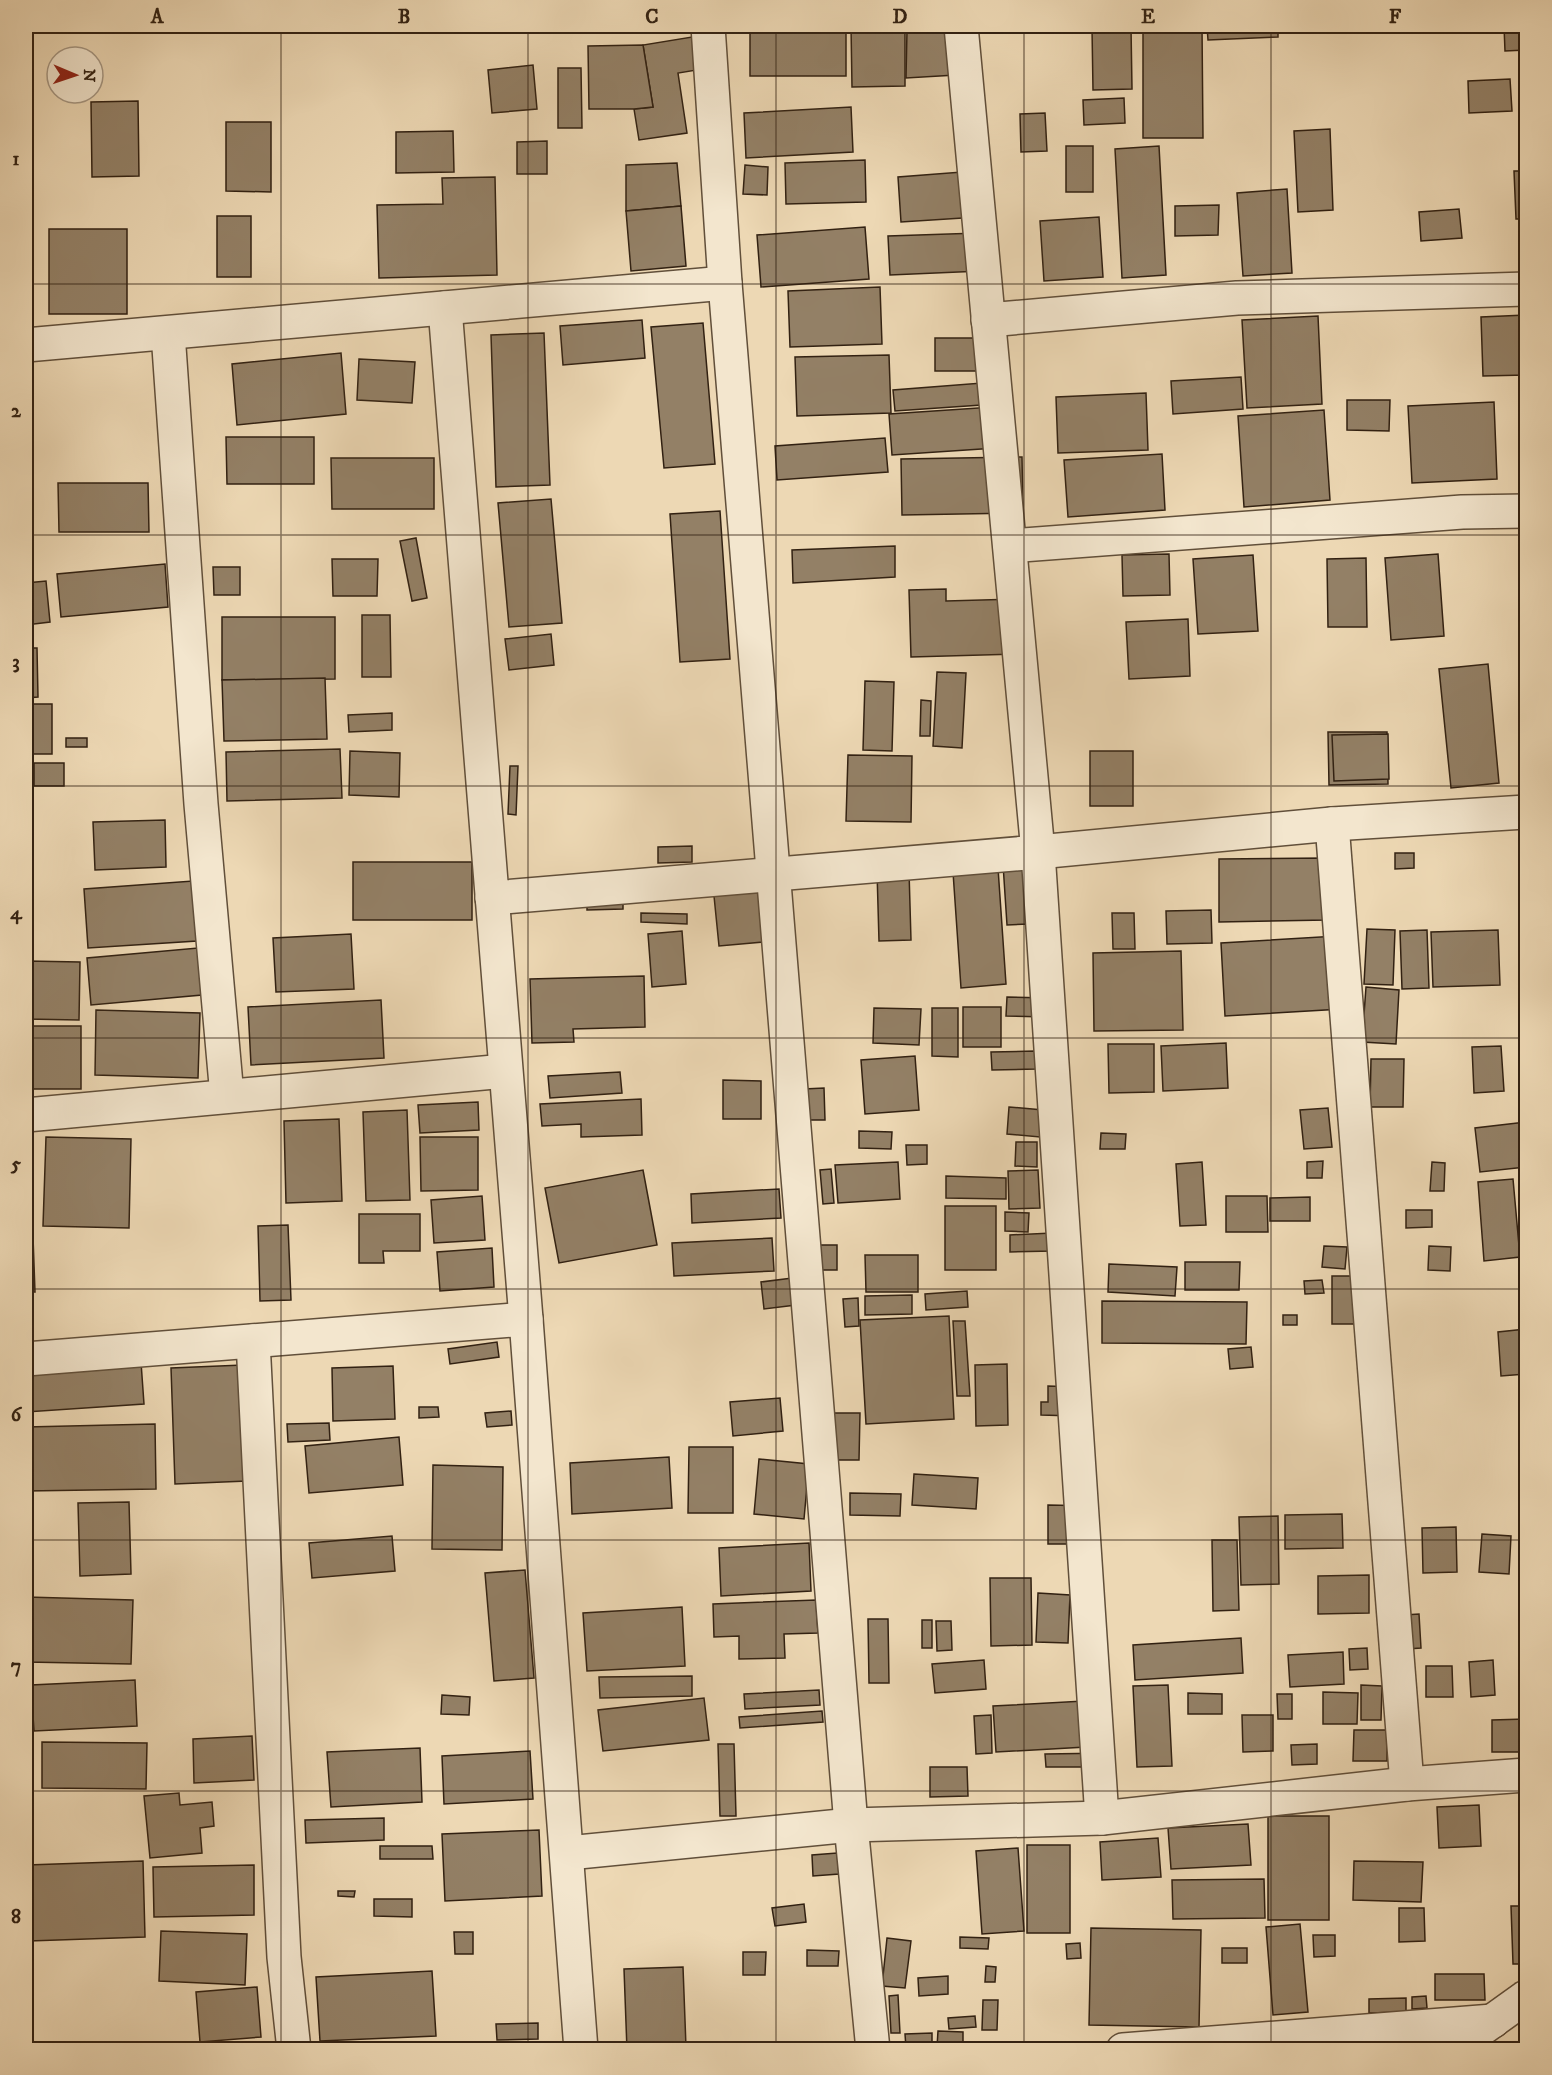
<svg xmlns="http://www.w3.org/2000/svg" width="1552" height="2075" viewBox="0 0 1552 2075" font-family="'IM FELL DW Pica',serif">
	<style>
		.building { fill: #938066; stroke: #322112; stroke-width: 1.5 }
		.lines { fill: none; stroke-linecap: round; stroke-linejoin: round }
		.minor-casing { stroke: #614f3a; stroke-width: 36 }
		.minor { stroke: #f3e6ce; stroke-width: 33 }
		.grid { fill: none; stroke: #322112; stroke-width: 1.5; stroke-opacity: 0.55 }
		.neatline { fill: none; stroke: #322112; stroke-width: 2 }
		.grid-label { font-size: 20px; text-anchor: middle; font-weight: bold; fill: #322112 }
	</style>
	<rect width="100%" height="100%" fill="#edd8b4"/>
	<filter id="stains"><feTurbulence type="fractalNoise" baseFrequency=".00333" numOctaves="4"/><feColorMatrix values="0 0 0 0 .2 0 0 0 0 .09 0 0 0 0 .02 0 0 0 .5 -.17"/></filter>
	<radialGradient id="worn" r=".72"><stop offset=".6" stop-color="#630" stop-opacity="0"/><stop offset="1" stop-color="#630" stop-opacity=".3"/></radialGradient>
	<g class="building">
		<path d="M851 26H905V86L852 87Z"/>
		<path d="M970 26 973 74 906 78 907 30Z"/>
		<path d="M1143 26H1202L1203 138H1143Z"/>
		<path d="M1207 26H1278V37L1208 40Z"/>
		<path d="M1504 26H1526V50L1505 51Z"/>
		<path d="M1131 27 1132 89 1093 90 1092 28Z"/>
		<rect x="750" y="32" width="96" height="44"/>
		<path d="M698 36 703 69 678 73 687 133 639 140 634 109 653 107 643 45Z"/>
		<path d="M643 45 653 107 634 109H589L588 46Z"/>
		<path d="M533 65 537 109 492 113 488 70Z"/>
		<path d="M558 68H581L582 128H558Z"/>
		<path d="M1510 79 1512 111 1469 113 1468 81Z"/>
		<path d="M1124 98 1125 123 1084 125 1083 100Z"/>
		<path d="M138 101 139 176 92 177 91 102Z"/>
		<path d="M851 107 853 152 746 158 744 113Z"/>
		<path d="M1045 113 1047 151 1021 152 1020 114Z"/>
		<path d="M226 122H271V192L226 191Z"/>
		<path d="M1330 129 1333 210 1298 212 1294 131Z"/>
		<path d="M453 131 454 172 396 173V132Z"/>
		<path d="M547 141V174H517V142Z"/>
		<rect x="1066" y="146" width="27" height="46"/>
		<path d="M1159 146 1166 275 1122 278 1115 149Z"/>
		<path d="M865 160 866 202 786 204 785 163Z"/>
		<path d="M677 163 681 206 626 211V165Z"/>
		<path d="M745 165 768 167 767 195 743 194Z"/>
		<path d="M975 171 978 217 901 222 898 177Z"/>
		<path d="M1514 171H1526V219H1516Z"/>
		<path d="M495 177 497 275 379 278 377 205 443 204 442 178Z"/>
		<path d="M1287 189 1292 273 1243 276 1237 193Z"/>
		<path d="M1219 205 1218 235 1175 236V206Z"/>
		<path d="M681 206 686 266 631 271 626 211Z"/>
		<path d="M1459 209 1462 238 1421 241 1419 212Z"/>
		<rect x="217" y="216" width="34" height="61"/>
		<path d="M1099 217 1103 277 1044 281 1040 221Z"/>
		<path d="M865 227 869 279 761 287 757 235Z"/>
		<rect x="49" y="229" width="78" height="85"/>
		<path d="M979 233 981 271 890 275 888 236Z"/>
		<path d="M880 287 882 344 790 347 788 291Z"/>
		<path d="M1526 315V375L1483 376 1481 317Z"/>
		<path d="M1318 316 1322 404 1247 408 1242 320Z"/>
		<path d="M642 320 645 358 563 365 560 326Z"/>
		<path d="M703 323 715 464 664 468 651 327Z"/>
		<path d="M544 333 550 485 496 487 491 335Z"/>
		<rect x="935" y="338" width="56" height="33"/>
		<path d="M341 353 346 414 237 425 232 364Z"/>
		<path d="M889 355 891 413 797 416 795 357Z"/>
		<path d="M359 359 415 362 412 403 357 400Z"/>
		<path d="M1241 377 1243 409 1173 414 1171 381Z"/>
		<path d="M995 382 996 404 895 411 893 390Z"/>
		<path d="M1146 393 1148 450 1058 453 1056 397Z"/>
		<path d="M1347 400H1390L1389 431 1347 430Z"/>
		<path d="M1494 402 1497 479 1412 483 1408 406Z"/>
		<path d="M1008 406 1011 447 892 455 889 414Z"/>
		<path d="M1324 410 1330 500 1244 507 1238 416Z"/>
		<path d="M226 437H314V484H227Z"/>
		<path d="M885 438 888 472 777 480 775 446Z"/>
		<path d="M1162 454 1165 510 1068 517 1064 460Z"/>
		<path d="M1022 457 1023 513 902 515 901 459Z"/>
		<path d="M331 458H434V509H332Z"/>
		<path d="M58 483H148L149 532H59Z"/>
		<path d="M551 499 562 623 509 627 498 503Z"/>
		<path d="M720 511 730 659 680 662 670 514Z"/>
		<path d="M416 538 427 598 412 601 400 541Z"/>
		<path d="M895 546V577L793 583 792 550Z"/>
		<path d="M1169 554 1170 595 1123 596 1122 555Z"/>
		<path d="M1438 554 1444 636 1391 640 1385 558Z"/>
		<path d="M1253 555 1258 631 1198 634 1193 559Z"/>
		<path d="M1366 558 1367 627H1328L1327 559Z"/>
		<path d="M332 559H378L377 596H333Z"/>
		<path d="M165 564 168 607 61 617 57 574Z"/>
		<path d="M213 567H240V595H214Z"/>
		<path d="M46 581 50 622 26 625V583Z"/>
		<path d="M946 589V601L1017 599 1019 654 911 657 909 590Z"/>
		<path d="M362 615H390L391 677H362Z"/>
		<path d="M222 617H335V679L222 680Z"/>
		<path d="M1188 619 1190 676 1129 679 1126 622Z"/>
		<path d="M551 634 554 665 509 670 505 639Z"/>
		<path d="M26 648H37L38 697 26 698Z"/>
		<path d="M1488 664 1499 783 1451 788 1439 669Z"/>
		<path d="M937 672 966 673 962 748 933 746Z"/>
		<path d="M325 678 327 739 224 741 222 680Z"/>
		<path d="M865 681 894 682 892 751 863 750Z"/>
		<path d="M921 700 931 701 930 736H920Z"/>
		<rect x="26" y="704" width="26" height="50"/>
		<path d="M392 713V730L349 732 348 715Z"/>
		<path d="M1328 732H1387L1388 784 1329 785Z"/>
		<path d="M1388 734 1389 779 1334 781 1332 735Z"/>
		<rect x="66" y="738" width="21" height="9"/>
		<path d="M340 749 342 798 227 801 226 752Z"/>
		<path d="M350 751 400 753 399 797 349 795Z"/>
		<rect x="1090" y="751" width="43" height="55"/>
		<path d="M848 755 912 756 911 822 846 821Z"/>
		<rect x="34" y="763" width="30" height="23"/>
		<path d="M510 766H518L516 815 508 814Z"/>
		<path d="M165 820 166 867 95 870 93 822Z"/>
		<path d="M692 846V862L658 863V847Z"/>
		<path d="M1395 853H1414V868L1395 869Z"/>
		<path d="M1326 858 1327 920 1219 922V859Z"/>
		<rect x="353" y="862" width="119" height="58"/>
		<path d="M1024 862 1028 924 1007 925 1003 864Z"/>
		<path d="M998 868 1006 984 961 988 953 872Z"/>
		<path d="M877 871H909L911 940 879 941Z"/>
		<path d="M193 881 197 941 88 948 84 889Z"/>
		<path d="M758 891 763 942 719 946 714 896Z"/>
		<path d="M623 898V909L587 910V899Z"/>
		<path d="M1211 910 1212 943 1167 944 1166 911Z"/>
		<path d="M641 913 687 914V924L641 922Z"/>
		<path d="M1112 913H1134L1135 949H1113Z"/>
		<path d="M1367 929 1395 930 1393 985 1364 984Z"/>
		<path d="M1427 930 1429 988 1402 989 1400 931Z"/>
		<path d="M1498 930 1500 985 1433 987 1431 932Z"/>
		<path d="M682 931 686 984 652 987 648 934Z"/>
		<path d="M351 934 354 989 276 992 273 938Z"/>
		<path d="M1337 936 1342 1009 1225 1016 1221 943Z"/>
		<path d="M198 948 202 995 91 1005 87 958Z"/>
		<path d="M1181 951 1183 1030 1094 1031 1093 953Z"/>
		<path d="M26 961 80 962 79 1020 26 1019Z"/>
		<path d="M644 976 645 1027 573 1029 574 1042 532 1043 530 979Z"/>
		<path d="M1366 987 1399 990 1396 1044 1362 1042Z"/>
		<path d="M1007 997 1047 998V1017L1006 1016Z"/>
		<path d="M381 1000 384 1058 251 1065 248 1007Z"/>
		<rect x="963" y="1007" width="38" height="40"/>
		<path d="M874 1008 921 1009 919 1045 873 1043Z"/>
		<path d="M932 1008H958V1057L932 1056Z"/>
		<path d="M96 1010 200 1013 198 1078 95 1075Z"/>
		<rect x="26" y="1026" width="55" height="63"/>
		<path d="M1226 1043 1228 1088 1163 1091 1161 1046Z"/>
		<path d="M1108 1044H1154V1092L1109 1093Z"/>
		<path d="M1501 1046 1504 1091 1474 1093 1472 1047Z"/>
		<path d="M1035 1051 1036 1069 992 1070 991 1052Z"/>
		<path d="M915 1056 919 1110 865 1114 861 1060Z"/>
		<path d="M1371 1059H1404L1403 1107H1370Z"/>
		<path d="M620 1072 622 1093 550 1098 548 1076Z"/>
		<path d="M723 1080 761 1081V1119H723Z"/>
		<path d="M824 1088 825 1120H805L804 1089Z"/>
		<path d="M641 1099 642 1135 581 1137V1124L542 1126 540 1104Z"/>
		<path d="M478 1102 479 1130 420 1133 418 1105Z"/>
		<path d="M1009 1107 1043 1110 1040 1137 1007 1134Z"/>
		<path d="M1328 1108 1332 1147 1304 1149 1300 1110Z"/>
		<path d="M407 1110 410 1200 366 1201 363 1112Z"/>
		<path d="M339 1119 342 1201 286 1203 284 1121Z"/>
		<path d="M1526 1122V1167L1480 1172 1475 1128Z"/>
		<path d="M859 1131 892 1132 891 1149 859 1148Z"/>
		<path d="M1101 1133 1126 1134 1125 1149H1100Z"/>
		<path d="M46 1137 131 1139 129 1228 43 1226Z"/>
		<path d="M420 1137H478V1190L421 1191Z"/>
		<path d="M1016 1142H1037V1167L1015 1166Z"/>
		<path d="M906 1145H927V1164L907 1165Z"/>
		<path d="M1323 1161 1322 1178H1307V1162Z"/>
		<path d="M898 1162 900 1199 838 1203 835 1165Z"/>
		<path d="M1202 1162 1206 1225 1180 1226 1176 1164Z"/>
		<path d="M1432 1162 1445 1163 1444 1191H1430Z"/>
		<path d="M831 1169 834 1203 823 1204 820 1170Z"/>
		<path d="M643 1170 657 1245 559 1263 545 1188Z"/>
		<path d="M1038 1170 1040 1208 1009 1209 1008 1171Z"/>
		<path d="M946 1176 1006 1178V1199L946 1198Z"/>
		<path d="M1513 1179 1520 1257 1484 1261 1478 1182Z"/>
		<path d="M779 1189 781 1218 692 1223 691 1194Z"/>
		<path d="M482 1196 485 1240 434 1243 431 1200Z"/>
		<path d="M1226 1196H1267L1268 1232H1226Z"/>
		<path d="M1310 1197V1221H1270V1198Z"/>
		<rect x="945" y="1206" width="51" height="64"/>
		<path d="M1406 1210H1432V1227L1406 1228Z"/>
		<path d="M1005 1212 1029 1213 1028 1232 1005 1231Z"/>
		<path d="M359 1214H420V1251H383L384 1263H359Z"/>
		<path d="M288 1225 291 1300 260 1301 258 1226Z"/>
		<path d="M1052 1233 1053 1251 1010 1252V1235Z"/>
		<path d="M26 1237H33L35 1292H26Z"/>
		<path d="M772 1238 774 1271 674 1276 672 1243Z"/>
		<path d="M820 1245H837V1270H821Z"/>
		<path d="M1324 1246 1347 1247 1345 1269 1322 1267Z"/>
		<path d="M1429 1246 1451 1247 1450 1271 1428 1270Z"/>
		<path d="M492 1248 494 1287 440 1291 437 1252Z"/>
		<path d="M865 1255H918V1292H866Z"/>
		<path d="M1185 1262H1240L1239 1290H1185Z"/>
		<path d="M1109 1264 1177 1267 1175 1296 1108 1292Z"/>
		<rect x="1332" y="1276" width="24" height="48"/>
		<path d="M800 1277 804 1304 764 1309 761 1282Z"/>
		<path d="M1322 1280 1324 1293 1305 1294 1304 1281Z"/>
		<path d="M967 1291 968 1307 926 1310 925 1294Z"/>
		<path d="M912 1295V1314L865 1315V1296Z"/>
		<path d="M858 1298 859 1326 845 1327 843 1299Z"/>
		<path d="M1102 1301 1247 1302 1246 1344 1102 1343Z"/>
		<rect x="1283" y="1315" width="14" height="10"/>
		<path d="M949 1316 954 1419 866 1424 860 1320Z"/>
		<path d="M953 1321H965L970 1396H957Z"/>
		<path d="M1526 1329V1374L1501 1376 1498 1332Z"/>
		<path d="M497 1342 499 1357 450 1364 448 1349Z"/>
		<path d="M1251 1347 1253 1367 1230 1369 1228 1349Z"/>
		<path d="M141 1362 144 1404 26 1412V1370Z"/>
		<path d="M1007 1364 1008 1425 976 1426 975 1365Z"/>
		<path d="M243 1365 247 1481 175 1484 171 1368Z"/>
		<path d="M393 1366 395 1419 333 1421 332 1368Z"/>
		<path d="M1048 1386 1075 1387 1074 1416 1041 1415V1402H1048Z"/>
		<path d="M780 1398 783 1431 733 1436 730 1402Z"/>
		<path d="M419 1407H438L439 1417 419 1418Z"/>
		<path d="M511 1411 512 1425 487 1427 485 1413Z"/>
		<path d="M827 1413H860L859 1460H827Z"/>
		<path d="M329 1423 330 1440 288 1442 287 1424Z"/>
		<path d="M155 1424 156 1489 26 1491V1427Z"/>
		<path d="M399 1437 403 1485 309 1493 305 1446Z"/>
		<path d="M689 1447H733V1513H688Z"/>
		<path d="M669 1457 672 1508 572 1514 570 1463Z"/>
		<path d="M759 1459 809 1464 804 1519 754 1514Z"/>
		<path d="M433 1465 503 1467 502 1550 432 1549Z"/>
		<path d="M914 1474 978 1478 976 1509 912 1505Z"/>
		<path d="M850 1493 901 1494 900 1516 850 1515Z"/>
		<path d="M129 1502 131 1574 80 1576 78 1503Z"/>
		<path d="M1048 1505 1094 1506 1093 1544H1048Z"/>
		<path d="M1342 1514 1343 1548 1285 1549V1515Z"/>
		<path d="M1278 1516 1279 1584 1241 1585 1239 1517Z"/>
		<path d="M1456 1527 1457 1572 1423 1573 1422 1528Z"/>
		<path d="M1482 1534 1511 1536 1509 1574 1479 1572Z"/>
		<path d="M392 1536 395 1571 312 1578 309 1543Z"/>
		<path d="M1212 1540H1237L1239 1610 1213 1611Z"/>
		<path d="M809 1543 811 1591 721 1596 719 1548Z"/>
		<path d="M525 1570 534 1678 494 1681 485 1573Z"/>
		<path d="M1369 1575V1613L1318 1614V1576Z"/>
		<path d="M990 1578H1031L1032 1645 991 1646Z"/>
		<path d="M1038 1593 1070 1595 1068 1643 1036 1642Z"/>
		<path d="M26 1597 133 1600 131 1664 26 1662Z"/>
		<path d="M816 1600 818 1633 784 1634 785 1658 739 1659V1636L714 1637 713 1604Z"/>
		<path d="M682 1607 685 1666 587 1671 583 1613Z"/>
		<path d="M1419 1614 1421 1648 1407 1649 1404 1615Z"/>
		<path d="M868 1619H888L889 1683H869Z"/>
		<rect x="922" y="1620" width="10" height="28"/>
		<path d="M936 1621H951L952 1650 937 1651Z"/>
		<path d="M1241 1638 1243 1673 1135 1680 1133 1645Z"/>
		<path d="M1367 1648 1368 1669 1350 1670 1349 1649Z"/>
		<path d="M1343 1652 1344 1684 1290 1687 1288 1655Z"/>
		<path d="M984 1660 986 1689 935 1693 932 1664Z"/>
		<path d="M1493 1660 1495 1695 1471 1697 1469 1662Z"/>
		<path d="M1426 1666H1452L1453 1697H1426Z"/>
		<path d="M692 1676V1696L600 1698 599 1677Z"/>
		<path d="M135 1680 137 1726 34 1731 31 1685Z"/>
		<path d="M1168 1685 1172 1766 1137 1767 1133 1686Z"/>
		<path d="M1361 1685 1382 1686 1381 1720H1361Z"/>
		<path d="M819 1690 820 1705 745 1709 744 1694Z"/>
		<path d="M1323 1692 1358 1693 1357 1724H1323Z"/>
		<path d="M1188 1693 1222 1694V1714H1188Z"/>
		<path d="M1277 1694H1292V1719H1278Z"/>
		<path d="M442 1695 470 1697 469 1715 441 1714Z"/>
		<path d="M704 1698 709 1740 603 1751 598 1710Z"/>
		<path d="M1084 1701 1086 1747 996 1752 993 1706Z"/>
		<path d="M822 1711 823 1722 740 1728 739 1717Z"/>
		<path d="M991 1715 992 1753 976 1754 974 1716Z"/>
		<path d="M1242 1715H1273V1751L1243 1752Z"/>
		<path d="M1526 1719V1752H1492V1720Z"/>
		<path d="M1354 1730H1387V1761H1353Z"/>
		<path d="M252 1736 254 1780 194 1783 193 1739Z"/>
		<path d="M42 1742 147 1743 146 1789 42 1788Z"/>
		<path d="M718 1744H734L736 1816H720Z"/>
		<path d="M1317 1744V1764L1292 1765 1291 1745Z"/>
		<path d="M420 1748 422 1802 331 1807 327 1752Z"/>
		<path d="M530 1751 533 1799 444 1804 442 1756Z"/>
		<path d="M1111 1753V1767H1046L1045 1754Z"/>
		<path d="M930 1767H967L968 1796 930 1797Z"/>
		<path d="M179 1793 180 1805 212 1802 214 1826 200 1828 202 1853 150 1858 144 1796Z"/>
		<path d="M1479 1805 1481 1846 1439 1848 1437 1807Z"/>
		<rect x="1268" y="1816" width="61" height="104"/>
		<path d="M384 1818V1840L306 1843 305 1820Z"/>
		<path d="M1248 1824 1251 1865 1171 1869 1168 1828Z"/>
		<path d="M539 1830 542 1896 445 1901 442 1834Z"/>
		<path d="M1158 1838 1161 1877 1102 1880 1100 1842Z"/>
		<rect x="1027" y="1845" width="43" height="88"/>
		<path d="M380 1846H432L433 1859H380Z"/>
		<path d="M1018 1848 1024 1931 982 1934 976 1851Z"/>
		<path d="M837 1853 839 1874 813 1876 812 1855Z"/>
		<path d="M143 1861 145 1937 29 1941 27 1865Z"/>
		<path d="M1354 1861 1423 1862 1421 1902 1353 1900Z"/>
		<path d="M254 1865V1915L154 1917 153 1867Z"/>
		<path d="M1264 1879 1265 1918 1173 1919 1172 1880Z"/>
		<path d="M338 1891H355L354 1897 338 1896Z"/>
		<path d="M374 1899H412V1917L374 1916Z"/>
		<path d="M804 1904 806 1922 775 1926 772 1908Z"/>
		<path d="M1511 1906H1526V1964H1513Z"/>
		<path d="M1399 1908H1424L1425 1941 1399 1942Z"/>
		<path d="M1300 1924 1308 2012 1273 2015 1266 1927Z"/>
		<path d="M1091 1928 1201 1930 1199 2027 1089 2025Z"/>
		<path d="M161 1931 247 1934 245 1985 159 1981Z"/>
		<path d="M454 1932H473V1954H455Z"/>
		<path d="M1313 1935H1335V1956L1314 1957Z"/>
		<path d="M960 1937 989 1938 988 1949 960 1948Z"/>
		<path d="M887 1938 911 1941 905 1988 882 1986Z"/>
		<path d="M1080 1943 1081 1958 1067 1959 1066 1944Z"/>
		<rect x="1222" y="1948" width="25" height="15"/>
		<path d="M807 1950 839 1951 838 1966H807Z"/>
		<path d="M743 1952H766L765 1975H743Z"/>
		<path d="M986 1966 996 1967 995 1982H985Z"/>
		<path d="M683 1967 686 2047 627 2050 624 1969Z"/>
		<path d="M432 1971 436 2036 320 2041 316 1977Z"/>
		<path d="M1435 1974H1484L1485 2000H1435Z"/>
		<path d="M948 1976V1994L919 1996 918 1978Z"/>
		<path d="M257 1987 261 2037 200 2042 196 1992Z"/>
		<path d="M898 1995 900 2033H891L889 1996Z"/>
		<path d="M1426 1996 1427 2008 1412 2009V1997Z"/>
		<path d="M1406 1998V2012L1369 2013V1999Z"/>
		<path d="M983 2000H998L997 2030H982Z"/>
		<path d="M975 2016 976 2027 949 2029 948 2018Z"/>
		<path d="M538 2023V2039L497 2040 496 2024Z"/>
		<path d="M938 2031 963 2032V2048L937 2047Z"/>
		<path d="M932 2033V2048H906L905 2034Z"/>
	</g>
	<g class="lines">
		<g class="minor-casing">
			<g id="minor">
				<path d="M708 26 725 283 851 1825 873 2050"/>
				<path d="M961 26 1038 852 1102 1818"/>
				<path d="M445 308 526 1319 581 2050"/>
				<path d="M988 320 1237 298 1526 289"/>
				<path d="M168 333 201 804 227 1096"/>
				<path d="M26 345 725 283"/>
				<path d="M1010 546 1462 512 1526 511"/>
				<path d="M1332 824 1407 1784"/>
				<path d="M492 898 1038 852 1332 824 1526 812"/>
				<path d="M26 1115 505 1071"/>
				<path d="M253 1341 284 1957 294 2050"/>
				<path d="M26 1359 526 1319"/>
				<path d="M568 1853 851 1825 1102 1818 1407 1784 1526 1775"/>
				<path d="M1123 2050 1493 2021"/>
				<path d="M1452 2050 1526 1997"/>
			</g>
		</g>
		<use href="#minor" class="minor"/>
	</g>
	<path class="grid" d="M281 26V2050M528 26V2050M776 26V2050M1024 26V2050M1271 26V2050M26 284H1526M26 535H1526M26 786H1526M26 1038H1526M26 1289H1526M26 1540H1526M26 1791H1526"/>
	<rect width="1552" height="2075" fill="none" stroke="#edd8b4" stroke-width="66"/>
	<g transform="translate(75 75) rotate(92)"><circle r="28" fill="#f3e6ce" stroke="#a69783" stroke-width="1.5"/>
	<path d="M0-4.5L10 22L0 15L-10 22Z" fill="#8f2418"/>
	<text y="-9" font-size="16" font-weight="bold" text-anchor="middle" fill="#322112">N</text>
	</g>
	<rect x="33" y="33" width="1486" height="2009" class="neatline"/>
	<g class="grid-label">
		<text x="157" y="23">A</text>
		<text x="404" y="23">B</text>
		<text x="652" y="23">C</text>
		<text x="900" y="23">D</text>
		<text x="1148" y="23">E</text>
		<text x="1395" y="23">F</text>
		<text x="16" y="165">1</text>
		<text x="16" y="417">2</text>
		<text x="16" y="668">3</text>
		<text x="16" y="919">4</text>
		<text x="16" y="1170">5</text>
		<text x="16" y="1421">6</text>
		<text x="16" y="1672">7</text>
		<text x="16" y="1923">8</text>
	</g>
	<rect width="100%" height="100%" filter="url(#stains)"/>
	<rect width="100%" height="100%" fill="url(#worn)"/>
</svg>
